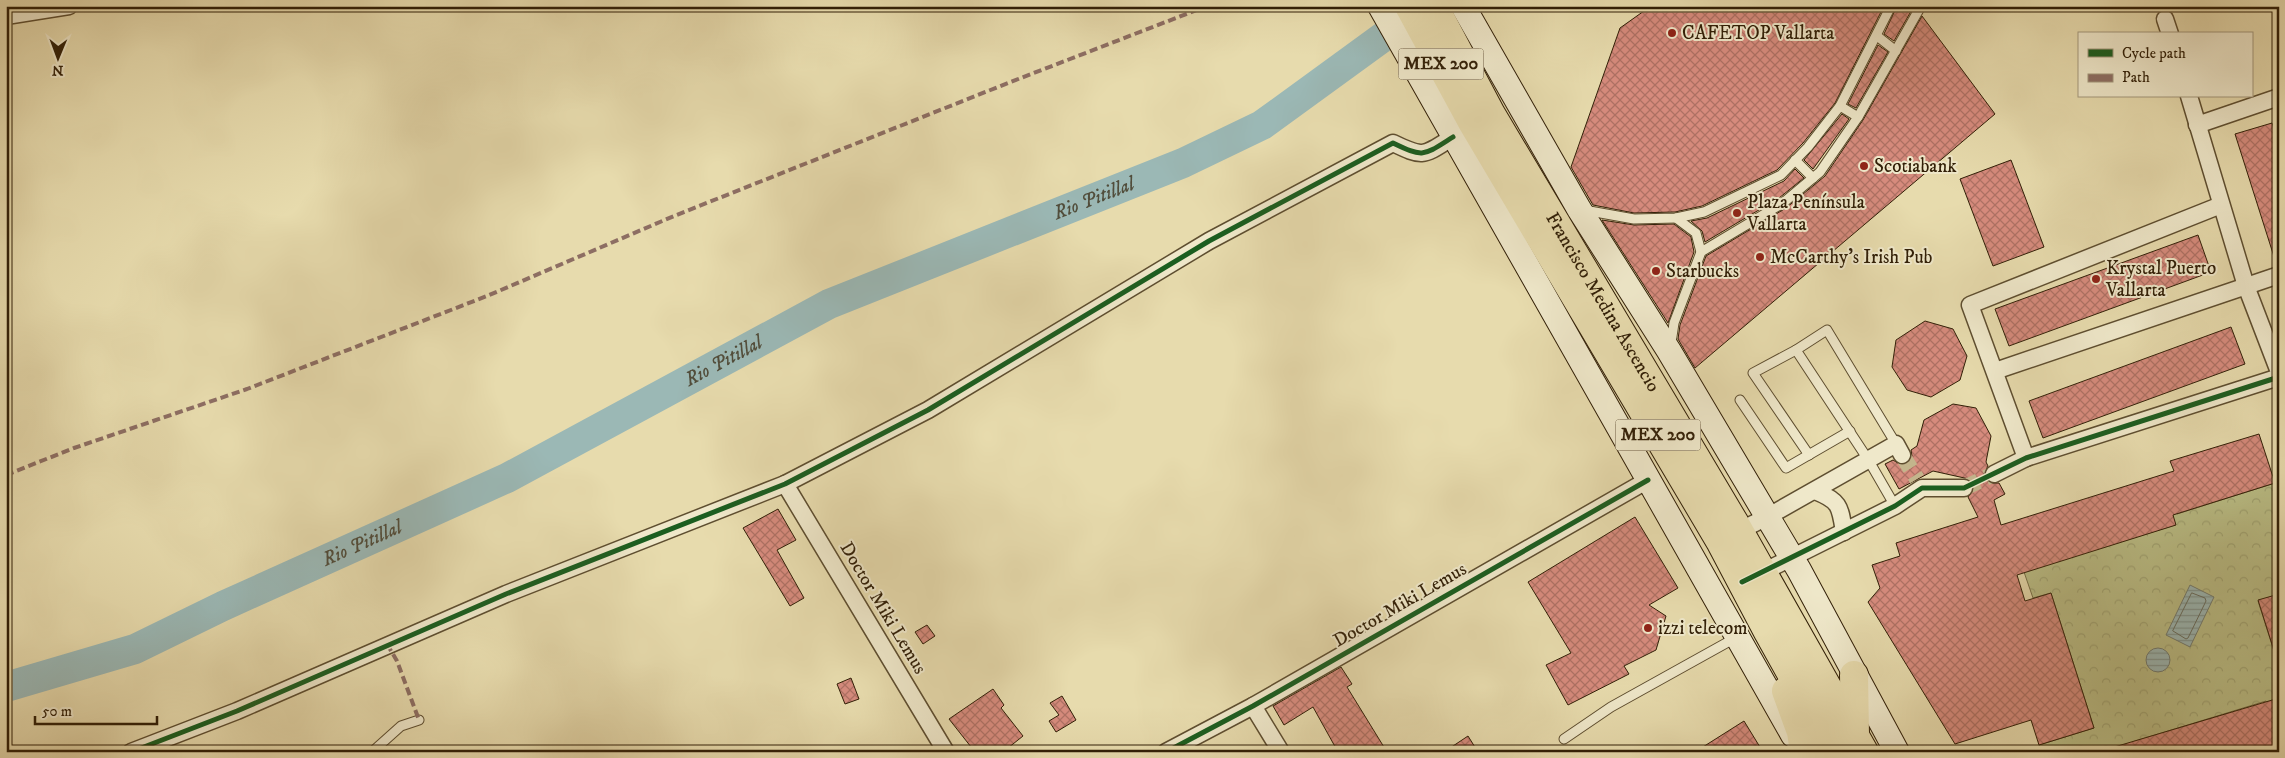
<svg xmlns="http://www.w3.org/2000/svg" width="2285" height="758" viewBox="0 0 2285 758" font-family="'IM FELL DW Pica',serif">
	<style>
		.park { fill: url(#park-crowns); stroke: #766e46 }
		.water { fill: url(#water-rules); stroke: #717b6f }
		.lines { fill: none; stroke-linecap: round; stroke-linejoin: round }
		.shore { stroke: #666c5e; stroke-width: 1 }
		.river { stroke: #9bb8b5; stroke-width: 30 }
		.building { fill: url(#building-cross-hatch); stroke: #311f07 }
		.minor-tunnel { stroke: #c3b58c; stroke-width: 16; stroke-dasharray: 16 8; stroke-linecap: butt }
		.service-casing { stroke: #5e4e30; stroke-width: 11 }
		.minor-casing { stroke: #5e4e30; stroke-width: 19 }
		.secondary-casing { stroke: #311f07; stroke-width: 26 }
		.trunk-casing { stroke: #311f07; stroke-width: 30 }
		.service { stroke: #efe8ca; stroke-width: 9 }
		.minor { stroke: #efe8ca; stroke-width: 16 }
		.secondary { stroke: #efe8ca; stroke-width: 24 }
		.trunk { stroke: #e7dbad; stroke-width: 28 }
		.quiet { stroke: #8d6e63; stroke-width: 4; stroke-dasharray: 8 4; stroke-linecap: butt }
		.cycleway-casing { stroke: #efe8ca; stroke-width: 8 }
		.cycleway { stroke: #1b5e20; stroke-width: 5 }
		.poi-dot { fill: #8f2418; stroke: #efe8ca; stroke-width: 2 }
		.labels { text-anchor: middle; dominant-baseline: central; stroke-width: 4; stroke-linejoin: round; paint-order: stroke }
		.shield { fill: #efe8ca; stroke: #6a5b42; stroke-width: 1 }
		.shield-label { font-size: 18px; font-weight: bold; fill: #311f07 }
		.poi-label { font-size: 19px; fill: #311f07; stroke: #efe8ca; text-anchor: start }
		.street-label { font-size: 19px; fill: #311f07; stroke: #efe8ca }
		.water-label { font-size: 20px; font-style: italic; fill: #514d3b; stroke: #efe8ca }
	</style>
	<defs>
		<pattern id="park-crowns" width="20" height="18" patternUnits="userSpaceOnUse" patternTransform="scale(1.25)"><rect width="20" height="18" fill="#babe86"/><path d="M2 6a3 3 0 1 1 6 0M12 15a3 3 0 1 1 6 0" fill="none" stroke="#a0a372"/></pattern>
		<pattern id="water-rules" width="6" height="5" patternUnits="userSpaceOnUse" patternTransform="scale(1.25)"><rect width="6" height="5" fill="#9bb8b5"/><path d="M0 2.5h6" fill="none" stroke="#7f9591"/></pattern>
		<pattern id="building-cross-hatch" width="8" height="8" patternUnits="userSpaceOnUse" patternTransform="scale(1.25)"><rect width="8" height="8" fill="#d68b7d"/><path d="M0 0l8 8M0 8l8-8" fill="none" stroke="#ae7164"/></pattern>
	</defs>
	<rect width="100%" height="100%" fill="#e7dbad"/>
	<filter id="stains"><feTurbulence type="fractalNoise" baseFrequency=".004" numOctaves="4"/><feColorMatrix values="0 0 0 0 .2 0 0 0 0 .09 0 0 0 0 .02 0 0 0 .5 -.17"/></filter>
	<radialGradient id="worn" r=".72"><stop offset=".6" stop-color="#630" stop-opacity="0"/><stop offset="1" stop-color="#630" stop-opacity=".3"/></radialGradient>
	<path class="park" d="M2275 483 2279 498V594L2258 601 2279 667V722L2273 723 2266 701 2132 742 2134 752H2043L2039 745 2094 728 2051 593 2033 598 2024 572 2175 525 2168 501 2177 514Z"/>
	<g class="water">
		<path d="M2190 585 2214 597 2190 647 2166 635Z"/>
		<circle cx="2158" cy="660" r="12"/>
	</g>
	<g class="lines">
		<path class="shore" d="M2192 593 2205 598 2206 601 2188 638 2186 639 2173 631Z"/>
		<path class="river" id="s1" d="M6 687 135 649 223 606 507 478 829 304 1183 163 1262 125 1416 13"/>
	</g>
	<g class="building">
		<path d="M1651 6H1884L1835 103 1803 143 1777 170 1702 206 1675 212 1634 213 1593 205 1571 167 1620 28Z"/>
		<path d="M1897 6H1914L1894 41 1884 34Z"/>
		<path d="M1922 16 1995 114 1695 368 1678 339 1680 325 1706 256 1786 208 1825 176 1863 120Z"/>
		<path d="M1878 45 1888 52 1856 108 1848 104Z"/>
		<path d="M1842 114 1849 119 1813 169 1804 160Z"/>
		<path d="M2272 123 2279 145V263H2276L2235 134Z"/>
		<path d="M2011 160 2044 247 1993 266 1960 179Z"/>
		<path d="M1795 169 1804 178 1779 198 1705 242 1702 231 1691 221 1707 218 1784 181Z"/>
		<path d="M1602 220 1634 225 1674 224 1691 237 1694 252 1668 323Z"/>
		<path d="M2198 235 2211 272 2009 346 1995 309Z"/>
		<path d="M1925 321 1953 329 1967 356 1960 380 1931 397 1907 390 1892 367 1896 340Z"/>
		<path d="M2231 327 2245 364 2043 438 2029 401Z"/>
		<path d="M1953 404 1976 408 1991 436 1986 462 1988 466 1984 474 1989 483H1999L2005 494 1994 500 2001 525 2174 471 2170 461 2259 434 2275 483 2173 515 2176 525 2017 575 2025 601 2051 593 2094 728 2039 745 2031 720 1955 744 1868 602 1880 588 1872 565 1900 556 1896 543 1978 517 1968 497 1974 488 1969 479 1933 471 1899 489 1885 464 1893 460 1901 465 1907 463 1912 456 1911 450 1917 446 1924 420Z"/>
		<path d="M778 509 796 540 777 550 804 598 790 606 743 528Z"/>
		<path d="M1635 517 1678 588 1649 605 1666 616 1656 650 1624 666 1629 674 1568 705 1546 665 1571 653 1528 582Z"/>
		<path d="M2279 594V657H2276L2258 600Z"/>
		<path d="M927 625 935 636 923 644 915 632Z"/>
		<path d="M1341 667 1352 684 1347 687 1387 752H1338L1313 707 1284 725 1273 706Z"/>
		<path d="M851 678 859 699 845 704 837 684Z"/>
		<path d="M993 689 1004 705 1001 708 1023 736 1003 752H975L949 719Z"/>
		<path d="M1062 696 1076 720 1056 732 1049 721 1059 715 1050 703Z"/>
		<path d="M2279 698V752H2112L2111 748Z"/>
		<path d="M1744 721 1763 752H1695Z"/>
		<path d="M1468 736 1478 752H1444Z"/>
	</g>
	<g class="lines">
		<g class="minor-tunnel">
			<path d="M1902 455 1917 479"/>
			<path d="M1964 488 1994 474"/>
		</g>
		<g class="service-casing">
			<g id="service">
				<path d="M1877 36 1896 51"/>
				<path d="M1840 106 1858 117"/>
				<path d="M1795 160 1813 178"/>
				<path d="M1584 210 1634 219 1676 218 1704 212 1781 175 1808 147 1840 106 1891 6"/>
				<path d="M1676 218 1696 233 1701 252"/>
				<path d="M1671 343 1674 323 1701 252 1783 203 1820 172 1858 117 1921 6"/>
				<path d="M1796 350 1753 373 1809 455"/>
				<path d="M1740 400 1786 468 1850 431"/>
				<path d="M1895 506 1869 461 1796 350 1827 330 1896 444"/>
				<path d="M1564 739 1611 707 1737 637"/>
				<path d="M372 752 401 726 419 720"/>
			</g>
		</g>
		<g class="minor-casing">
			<g id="minor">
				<path d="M6 16 69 6"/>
				<path d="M2165 19 2170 34"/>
				<path d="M2189 96 2246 286 2279 372"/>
				<path d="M2197 125 2279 97"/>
				<path d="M1995 371 2279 275"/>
				<path d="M2026 458 1970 305 2221 205"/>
				<path d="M1994 474 2026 458 2279 377"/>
				<path d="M785 484 946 752"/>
				<path d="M1815 491C1840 501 1840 506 1844 532"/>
				<path d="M1731 535 1767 517 1896 444 1902 455"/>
				<path d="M1755 576 1895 506 1922 488H1964"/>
				<path d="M1253 706 1281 752"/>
				<path d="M131 752 237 711 506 594 785 484 928 410 1209 241 1393 143C1424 158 1423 156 1453 137"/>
				<path d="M1166 752 1253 706 1648 480"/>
			</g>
		</g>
		<g class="secondary-casing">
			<g id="secondary">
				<path d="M1380 6 1793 735"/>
				<path d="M1463 6 1579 209 1669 351 1799 570 1897 752"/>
			</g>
		</g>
		<g class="trunk-casing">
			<g id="trunk">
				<path d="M1409 6 1472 122 1720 541 1768 632 1835 752"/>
				<path id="s2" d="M1434 6 1491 114 1734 522 1864 752"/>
				<path d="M1854 675 1855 735"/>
				<path d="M1786 691 1801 732 1804 752"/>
			</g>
		</g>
		<use href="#service" class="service"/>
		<use href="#minor" class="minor"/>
		<use href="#secondary" class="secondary"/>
		<use href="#trunk" class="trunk"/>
		<g class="quiet">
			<path d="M6 475 74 448 247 389 487 296 674 216 1008 83 1207 6"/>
			<path d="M387 644 397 661 419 720"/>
		</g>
		<g class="cycleway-casing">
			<g id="cycleway">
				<path d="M1742 582 1895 506 1922 488H1964L2026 458 2279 377"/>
				<path d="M131 752 237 711 506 594 785 484 928 410 1209 241 1393 143C1424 158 1423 156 1453 137"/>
				<path d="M1166 752 1253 706 1648 480"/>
			</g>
		</g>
		<use href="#cycleway" class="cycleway"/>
	</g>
	<g class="poi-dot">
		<circle cx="1672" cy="33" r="5"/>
		<circle cx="1864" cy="166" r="5"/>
		<circle cx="1737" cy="213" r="5"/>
		<circle cx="1760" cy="257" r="5"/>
		<circle cx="1656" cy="271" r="5"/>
		<circle cx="2096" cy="279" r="5"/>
		<circle cx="1648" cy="628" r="5"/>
	</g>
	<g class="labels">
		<g class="shield">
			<rect x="1398.5" y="48.5" width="85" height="31" rx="4"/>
			<rect x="1615.5" y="419.5" width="85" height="31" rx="4"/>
		</g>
		<g class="shield-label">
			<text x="1441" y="64">MEX 200</text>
			<text x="1658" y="435">MEX 200</text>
		</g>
		<g class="poi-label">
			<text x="1682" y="33">CAFETOP Vallarta</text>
			<text x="1874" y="166">Scotiabank</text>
			<text x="1747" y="202">Plaza Península<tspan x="1747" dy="22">Vallarta</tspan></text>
			<text x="1770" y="257">McCarthy’s Irish Pub</text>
			<text x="2106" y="268">Krystal Puerto<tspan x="2106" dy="22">Vallarta</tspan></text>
			<text x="1666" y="271">Starbucks</text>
			<text x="1658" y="628">izzi telecom</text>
		</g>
		<g class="street-label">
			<text stroke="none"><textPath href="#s2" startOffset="341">Francisco Medina Ascencio</textPath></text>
			<text transform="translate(1400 605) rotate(-30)">Doctor Miki Lemus</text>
			<text transform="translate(883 608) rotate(59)">Doctor Miki Lemus</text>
		</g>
		<g class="water-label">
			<text stroke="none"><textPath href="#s1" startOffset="1195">Rio Pitillal</textPath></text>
			<text stroke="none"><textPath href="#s1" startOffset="790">Rio Pitillal</textPath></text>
			<text stroke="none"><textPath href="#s1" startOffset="385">Rio Pitillal</textPath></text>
		</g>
	</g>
	<rect width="2285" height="758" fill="none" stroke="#e7dbad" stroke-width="25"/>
	<rect x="8" y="8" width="2270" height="743" fill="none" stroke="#311f07" stroke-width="2.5"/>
	<rect x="12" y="12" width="2260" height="733" fill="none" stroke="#311f07"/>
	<rect x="2078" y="32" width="175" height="65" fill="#efe8ca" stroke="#a3987c"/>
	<rect x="2088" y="49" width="25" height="8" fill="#1b5e20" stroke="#a3987c"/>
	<text x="2122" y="58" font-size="15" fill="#311f07">Cycle path</text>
	<rect x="2088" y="74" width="25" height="8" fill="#8d6e63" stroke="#a3987c"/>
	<text x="2122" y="82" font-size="15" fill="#311f07">Path</text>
	<g transform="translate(58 58) rotate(181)" stroke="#efe8ca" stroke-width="4" paint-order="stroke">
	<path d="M0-4L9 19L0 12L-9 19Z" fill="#311f07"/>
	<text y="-8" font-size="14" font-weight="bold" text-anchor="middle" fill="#311f07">N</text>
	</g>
	<path d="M35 716v8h122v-8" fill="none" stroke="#311f07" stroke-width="2.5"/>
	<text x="42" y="716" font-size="15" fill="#311f07" stroke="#efe8ca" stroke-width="4" paint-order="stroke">50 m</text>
	<rect width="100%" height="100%" filter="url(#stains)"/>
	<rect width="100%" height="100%" fill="url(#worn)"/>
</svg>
